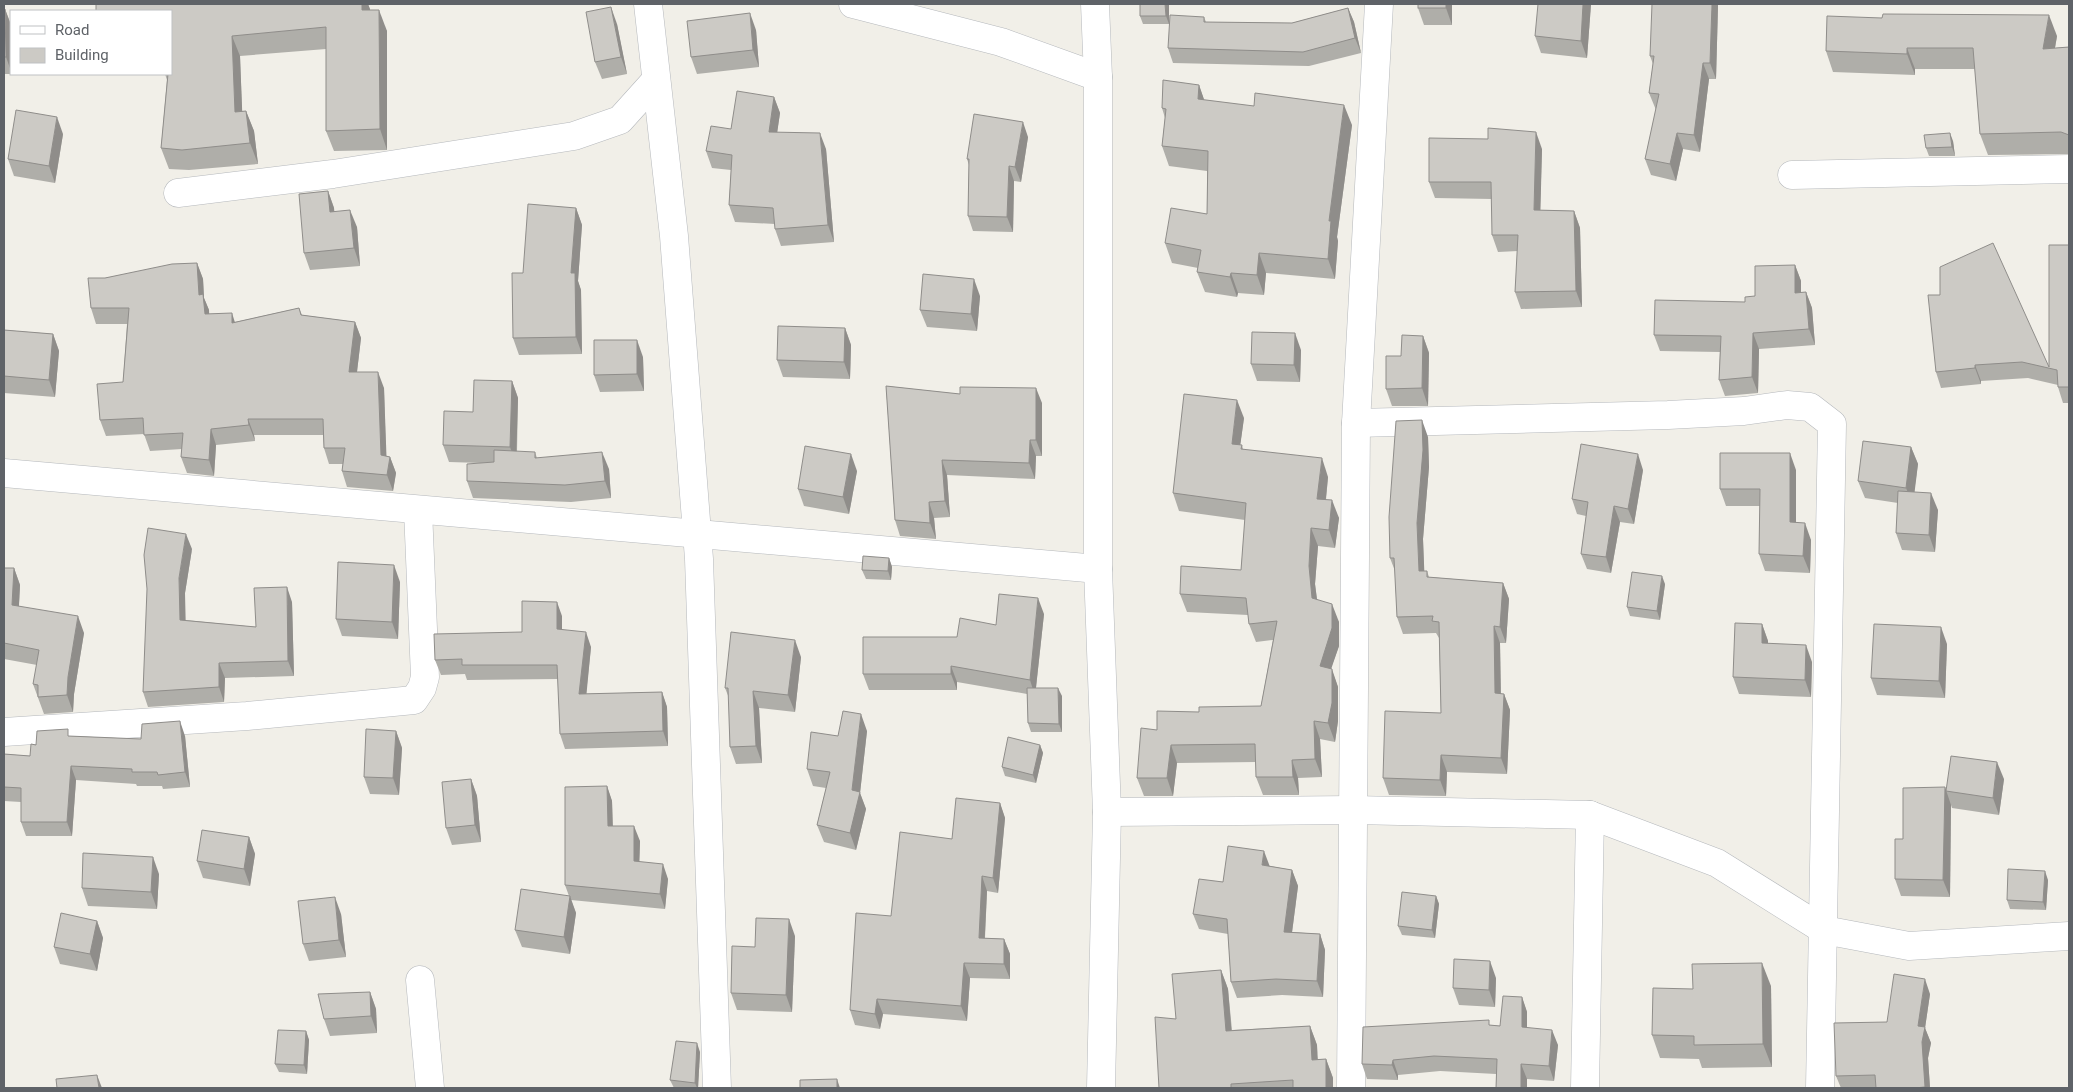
<svg xmlns="http://www.w3.org/2000/svg" width="2073" height="1092" viewBox="0 0 2073 1092" font-family="Roboto,sans-serif">
	<style>
		.lines { fill: none; stroke-linecap: round; stroke-linejoin: round }
		.street-casing { stroke: #b5b8bc; stroke-width: 29 }
		.street { stroke: #fff; stroke-width: 28 }
		.wall { fill: #afaea9 }
		.shaded-wall { fill: #8f8d8a }
		.building { fill: #cccac5; stroke: #8f8d8a }
	</style>
	<rect width="100%" height="100%" fill="#f1efe8"/>
	<g class="lines">
		<g class="street-casing">
			<g id="street">
				<path d="M648 4 674 236 699 559 717 1088"/>
				<path d="M853 4 1001 42 1098 77"/>
				<path d="M1095 4 1098 77V569L1107 812 1101 1088"/>
				<path d="M1792 175 2069 169"/>
				<path d="M178 193 333 174 574 136 620 120 656 80"/>
				<path d="M1356 423 1668 415 1744 411 1787 405 1810 407 1832 424 1820 1088"/>
				<path d="M4 473 1098 569"/>
				<path d="M4 732 247 716 414 700 422 688 425 677 418 510"/>
				<path d="M1107 812 1353 810 1590 815 1717 863 1824 930 1909 946 2069 936"/>
				<path d="M420 980 430 1088"/>
				<path d="M1351 1088 1356 423 1379 4"/>
				<path d="M1585 1088 1590 815"/>
			</g>
		</g>
		<use href="#street" class="street"/>
	</g>
	<g class="wall">
		<path d="M96 4H368L370 10 387 31V150L334 151 326 131V49L240 56 242 111H246L254 131 258 164 189 170 169 169 161 148 167 80 165 74H171V11Z"/>
		<path d="M1140 4H1169V24H1143L1140 16Z"/>
		<path d="M1452 4V25H1424L1418 8Z"/>
		<path d="M1591 4 1587 58 1541 53 1535 36Z"/>
		<path d="M1718 6 1716 79H1709L1700 152 1683 149 1676 181 1651 175 1645 159 1656 110 1649 93 1653 64 1650 56Z"/>
		<path d="M1348 8 1354 22 1361 53 1309 66 1173 63 1168 48 1204 17 1206 22 1292 23Z"/>
		<path d="M4 9H5L11 25V74H12H4Z"/>
		<path d="M617 24 627 74 602 79 595 62Z"/>
		<path d="M756 30 759 67 697 74 691 57Z"/>
		<path d="M2057 36 2055 48 2069 47V154L1988 155 1980 134 1975 69H1915V75L1833 72 1826 51Z"/>
		<path d="M1199 85 1204 100 1352 125 1337 237 1338 241 1335 279 1266 273 1264 295 1238 293 1237 297 1205 292 1197 272 1198 268 1172 263 1165 243 1207 214V171L1169 166 1162 146 1165 118 1162 108Z"/>
		<path d="M774 97 780 113 777 132 826 149 834 242 781 246 775 229V224L735 222 729 205 731 170 712 168 706 151 731 129Z"/>
		<path d="M63 134 55 183 14 176 8 159Z"/>
		<path d="M1028 137 1021 182 1014 181 1013 232 973 231 968 216 969 165 967 159Z"/>
		<path d="M1953 141 1955 156H1929L1926 148Z"/>
		<path d="M1542 149 1540 210 1574 211 1580 228 1582 307 1521 309 1515 292 1518 251 1498 252 1492 235V199L1435 198 1429 182Z"/>
		<path d="M328 191 334 208V212L357 227 360 266 310 270 304 253Z"/>
		<path d="M576 208 582 225 578 281 581 290 582 354 519 355 513 338 523 273Z"/>
		<path d="M2069 245V403H2063L2058 387V385L2028 378 1981 381V384L1941 388 1936 372 1940 295 2049 367Z"/>
		<path d="M197 263 203 279 204 298 209 310V314L235 322 299 308 302 315 355 322 361 338 357 372 384 388 386 456 390 457 396 473 393 491 347 487 342 471 343 464H329L324 448 323 435H254L255 441 216 445 214 476 187 473 181 457 182 449 150 451 144 434 106 436 100 420 123 382 127 324H96L91 308 105 278Z"/>
		<path d="M1795 265 1801 281V293L1806 292 1812 308 1815 345 1759 349 1758 393 1725 396 1719 380 1720 352 1660 351 1654 335 1745 302 1755 296Z"/>
		<path d="M980 296 977 331 927 327 920 310Z"/>
		<path d="M845 328 851 345 850 379 783 377 777 360Z"/>
		<path d="M4 330 53 334 59 351 55 397 4 393Z"/>
		<path d="M1423 336 1429 353 1428 406H1392L1386 389Z"/>
		<path d="M1301 350 1300 382 1257 381 1251 364Z"/>
		<path d="M643 357 644 391 600 392 594 375Z"/>
		<path d="M512 381 518 398 517 452H535L537 458 609 469 611 498 571 502 473 498 467 481 481 463 449 462 443 445 473 412Z"/>
		<path d="M886 386 1042 403V456H1036L1035 479 947 475 950 517 934 518 936 539 900 536 895 520Z"/>
		<path d="M1244 418 1240 445H1242L1243 449 1328 477 1326 500 1339 518 1335 548 1318 546 1315 584 1317 599 1339 622V646L1331 668 1338 687V721L1335 742 1320 739 1322 777 1298 778 1299 795H1263L1256 777V762L1177 763 1173 796H1144L1137 778 1157 730 1199 712 1261 706 1273 640 1256 642 1249 624 1248 615 1187 612 1180 594 1241 570 1245 520 1179 511 1173 493Z"/>
		<path d="M1428 437 1429 467 1423 539 1424 571H1427L1429 577 1503 583 1509 599 1506 643H1500L1501 694H1504L1510 710 1507 774 1447 772 1446 796 1389 795 1383 778 1441 713 1439 638 1436 633 1403 634 1397 617 1395 571 1390 558Z"/>
		<path d="M1911 447 1918 464 1914 492 1938 510 1935 552 1902 550 1896 533 1898 503 1865 498 1858 481Z"/>
		<path d="M1643 470 1634 524 1620 522 1611 573 1587 569 1581 554 1586 516 1577 514 1572 499Z"/>
		<path d="M1796 470V522L1811 540 1810 573 1765 571 1759 554 1760 506H1726L1720 489Z"/>
		<path d="M857 471 849 514 804 506 798 489Z"/>
		<path d="M192 549 185 593V620L256 627 292 602 294 676 225 678 224 702 148 707 143 692Z"/>
		<path d="M889 558 892 567 891 580 866 579 862 570Z"/>
		<path d="M4 568H14L20 585 19 606 84 633 74 694 73 712 44 714 33 684 37 665 4 659Z"/>
		<path d="M400 582 398 639 342 636 336 619Z"/>
		<path d="M1665 584 1660 620 1630 616 1627 607Z"/>
		<path d="M1044 614 1036 688 1062 696V732H1031L1028 723 1027 694 957 682V690H869L863 674 957 637 996 625Z"/>
		<path d="M562 616V629L591 647 586 694 662 692 667 707 668 746 565 749 560 734 558 679 467 680 465 674 441 675 435 660 522 632Z"/>
		<path d="M1762 624 1768 641V643L1812 662 1811 697 1739 694 1733 677Z"/>
		<path d="M1947 644 1945 698 1877 695 1871 678Z"/>
		<path d="M801 657 795 712 759 708 762 763 736 764 730 747 729 698 725 688Z"/>
		<path d="M396 731 402 748 399 795 370 794 364 777Z"/>
		<path d="M867 731 860 793 866 809 856 850 824 842 817 825 826 788 813 786 807 769 838 736Z"/>
		<path d="M71 736 141 739 185 736 190 787 163 789 162 786H137L136 784 76 780 72 836H26L21 822V802L4 801V754L30 756 36 745Z"/>
		<path d="M1040 745 1043 753 1036 783 1005 776 1002 767Z"/>
		<path d="M471 779 477 796 481 842 452 845 446 828Z"/>
		<path d="M2004 779 1999 815 1952 808 1951 805 1950 897 1901 896 1895 879 1903 839 1945 787 1946 791Z"/>
		<path d="M607 786 612 801 613 826 640 841 639 862 668 879 665 909 571 900 576 913 570 954 522 947 515 930 569 896 565 885Z"/>
		<path d="M1000 803 1005 818 998 893 987 891 985 938 1004 939 1010 954V979L970 978 967 1021 883 1014 880 1029 855 1025 850 1010 891 916 952 839Z"/>
		<path d="M249 837 255 854 250 886 203 878 197 861Z"/>
		<path d="M1270 866 1292 870 1298 886 1292 932 1320 934 1325 950 1323 997 1282 995 1237 998 1231 982 1228 934 1199 929 1193 914 1223 882Z"/>
		<path d="M159 874 157 909 88 906 82 888Z"/>
		<path d="M2048 880 2046 910 2010 909 2007 900Z"/>
		<path d="M1436 896 1439 904 1435 938 1402 935 1398 926Z"/>
		<path d="M341 914 346 957 309 961 303 944Z"/>
		<path d="M97 921 103 938 97 971 60 964 54 947Z"/>
		<path d="M795 936 792 1012 737 1010 731 993 755 947Z"/>
		<path d="M1221 970 1228 989 1232 1030 1310 1026 1317 1045V1059H1326L1333 1078V1088H1159L1176 1019Z"/>
		<path d="M1496 978 1495 1007 1459 1005 1453 988Z"/>
		<path d="M1771 986 1772 1067 1702 1068 1699 1059 1660 1058 1652 1035 1693 989Z"/>
		<path d="M370 992 376 1009 377 1033 330 1036 324 1019Z"/>
		<path d="M1930 994 1925 1028 1931 1043 1928 1058 1930 1088H1841L1836 1076 1887 1022Z"/>
		<path d="M1522 997 1527 1012V1028L1558 1045 1554 1081 1527 1079V1088H1496V1074L1440 1071 1398 1075V1080L1367 1079 1362 1064 1491 1025 1500 1026Z"/>
		<path d="M306 1031 309 1040 307 1074 279 1072 275 1064Z"/>
		<path d="M700 1052 698 1088H674L670 1080Z"/>
	</g>
	<g class="shaded-wall">
		<path d="M362 4H368L370 9 369 31 362 10Z"/>
		<path d="M1165 4H1169V24L1166 16Z"/>
		<path d="M1446 4H1452V25L1446 8Z"/>
		<path d="M1583 4H1591L1587 58 1581 41Z"/>
		<path d="M1712 4H1718V6L1716 79 1710 63Z"/>
		<path d="M611 7 617 24 627 74 621 57Z"/>
		<path d="M1348 8 1354 22 1361 53 1355 38Z"/>
		<path d="M5 9 11 25V71L6 57Z"/>
		<path d="M379 10 387 31V150L380 129Z"/>
		<path d="M750 13 756 30 759 67 753 50Z"/>
		<path d="M2049 15 2057 36 2051 70 2043 49Z"/>
		<path d="M232 36 240 56 243 132 235 112Z"/>
		<path d="M1907 48 1915 69V75L1907 54Z"/>
		<path d="M1703 63 1709 79 1700 152 1694 135Z"/>
		<path d="M1199 85 1206 105 1198 99Z"/>
		<path d="M774 97 780 113 775 148 769 132Z"/>
		<path d="M1344 105 1352 125 1337 237 1338 241 1335 279 1328 259 1329 221Z"/>
		<path d="M246 111 254 131 258 164 250 143Z"/>
		<path d="M57 117 63 134 55 183 49 166Z"/>
		<path d="M1023 122 1028 137 1021 182 1015 167Z"/>
		<path d="M1536 132 1542 149 1540 227 1534 210Z"/>
		<path d="M820 133 826 149 834 242 828 225Z"/>
		<path d="M1677 133 1683 149 1676 181 1670 164Z"/>
		<path d="M1950 133 1953 141 1955 156 1952 147Z"/>
		<path d="M1009 166 1014 181 1013 232 1007 217Z"/>
		<path d="M328 191 334 208 336 229 330 212Z"/>
		<path d="M576 208 582 225 578 281 581 290 582 354 576 337 571 273Z"/>
		<path d="M350 210 357 227 360 266 354 248Z"/>
		<path d="M1574 211 1580 228 1582 307 1576 291Z"/>
		<path d="M1259 253 1266 273 1264 295 1257 275Z"/>
		<path d="M197 263 203 279 204 298 209 310 210 330 205 314 199 295Z"/>
		<path d="M1795 265 1801 281V309L1795 293Z"/>
		<path d="M1231 273 1238 293 1237 297 1230 277Z"/>
		<path d="M974 279 980 296 977 331 971 314Z"/>
		<path d="M1806 292 1812 308 1815 345 1809 329Z"/>
		<path d="M232 313 237 329 232 323Z"/>
		<path d="M355 322 361 338 355 388 349 372Z"/>
		<path d="M845 328 851 345 850 379 844 362Z"/>
		<path d="M1295 333 1301 350 1300 382 1294 365Z"/>
		<path d="M1753 333 1759 349 1758 393 1752 377Z"/>
		<path d="M53 334 59 351 55 397 49 380Z"/>
		<path d="M1423 336 1429 353 1428 406 1422 388Z"/>
		<path d="M637 340 643 357 644 391 637 374Z"/>
		<path d="M1975 365 1981 381V384L1975 368Z"/>
		<path d="M378 372 384 388 387 471 381 455Z"/>
		<path d="M512 381 518 398 516 464 510 447Z"/>
		<path d="M1036 388 1042 403V456L1036 440Z"/>
		<path d="M1237 400 1244 418 1238 462 1232 444Z"/>
		<path d="M248 419 254 435 255 441 249 425Z"/>
		<path d="M1422 420 1428 437 1429 467 1423 539 1425 588 1419 571 1417 523Z"/>
		<path d="M211 429 216 445 214 476 209 460Z"/>
		<path d="M1030 440 1036 456 1035 479 1029 463Z"/>
		<path d="M1911 447 1918 464 1913 505 1906 488Z"/>
		<path d="M602 452 609 469 611 498 605 481Z"/>
		<path d="M1790 453 1796 470V539L1790 522Z"/>
		<path d="M851 454 857 471 849 514 843 497Z"/>
		<path d="M1638 454 1643 470 1634 524 1628 509Z"/>
		<path d="M390 457 396 473 393 491 387 475Z"/>
		<path d="M1322 458 1328 477 1324 517 1317 499Z"/>
		<path d="M942 460 947 475 950 517 945 501Z"/>
		<path d="M1931 493 1938 510 1935 552 1929 535Z"/>
		<path d="M1332 500 1339 518 1335 548 1329 530Z"/>
		<path d="M929 502 934 518 936 539 930 523Z"/>
		<path d="M1614 506 1620 522 1611 573 1606 557Z"/>
		<path d="M1805 523 1811 540 1810 573 1803 556Z"/>
		<path d="M1311 528 1318 546 1315 584 1319 616 1312 598 1309 566Z"/>
		<path d="M186 534 192 549 185 593 186 635 180 620 179 578Z"/>
		<path d="M889 558 892 567 891 580 888 571Z"/>
		<path d="M394 565 400 582 398 639 392 622Z"/>
		<path d="M14 568 20 585 18 622 12 605Z"/>
		<path d="M1662 576 1665 584 1660 620 1657 611Z"/>
		<path d="M1503 583 1509 599 1506 643 1500 627Z"/>
		<path d="M287 587 292 602 294 676 288 661Z"/>
		<path d="M1038 598 1044 614 1035 696 1030 680Z"/>
		<path d="M557 602 562 616V643L557 629Z"/>
		<path d="M1332 604 1339 622V646L1326 684 1320 666Z"/>
		<path d="M78 616 84 633 74 694 73 712 67 695 68 677Z"/>
		<path d="M1762 624 1768 641V660L1762 643Z"/>
		<path d="M1494 626 1500 643 1501 710 1495 693Z"/>
		<path d="M1941 627 1947 644 1945 698 1939 681Z"/>
		<path d="M586 632 591 647 585 709 579 694Z"/>
		<path d="M795 640 801 657 795 712 788 695Z"/>
		<path d="M1806 645 1812 662 1811 697 1805 680Z"/>
		<path d="M219 663 225 678 224 702 219 687Z"/>
		<path d="M951 666 957 682V690L951 674Z"/>
		<path d="M1332 669 1338 687V721L1335 742 1328 723Z"/>
		<path d="M1058 688 1062 696V732L1059 724Z"/>
		<path d="M753 691 759 708 762 763 756 746Z"/>
		<path d="M662 692 667 707 668 746 663 731Z"/>
		<path d="M1504 694 1510 710 1507 774 1501 758Z"/>
		<path d="M861 714 867 731 860 793 866 809 856 850 850 833 852 790Z"/>
		<path d="M180 721 185 736 190 787 185 772Z"/>
		<path d="M1314 721 1320 739 1322 777 1315 759Z"/>
		<path d="M396 731 402 748 399 795 393 778Z"/>
		<path d="M1040 745 1043 753 1036 783 1033 775Z"/>
		<path d="M1171 745 1177 763 1173 796 1167 778Z"/>
		<path d="M1441 755 1447 772 1446 796 1440 780Z"/>
		<path d="M1292 760 1298 778 1299 795 1293 777Z"/>
		<path d="M1997 762 2004 779 1999 815 1993 798Z"/>
		<path d="M71 766 76 780 72 836 67 822Z"/>
		<path d="M471 779 477 796 481 842 475 825Z"/>
		<path d="M607 786 612 801 613 841 608 826Z"/>
		<path d="M1945 787 1951 805 1950 897 1943 880Z"/>
		<path d="M1000 803 1005 818 998 893 993 878Z"/>
		<path d="M634 826 640 841 639 876 634 861Z"/>
		<path d="M249 837 255 854 250 886 244 869Z"/>
		<path d="M1264 851 1270 867 1262 865Z"/>
		<path d="M153 857 159 874 157 909 151 892Z"/>
		<path d="M663 864 668 879 665 909 660 894Z"/>
		<path d="M1292 870 1298 886 1290 948 1284 932Z"/>
		<path d="M2045 871 2048 880 2046 910 2043 902Z"/>
		<path d="M982 876 987 891 984 953 979 938Z"/>
		<path d="M570 896 576 913 570 954 564 937Z"/>
		<path d="M1436 896 1439 904 1435 938 1432 930Z"/>
		<path d="M335 897 341 914 346 957 339 940Z"/>
		<path d="M789 919 795 936 792 1012 786 995Z"/>
		<path d="M97 921 103 938 97 971 90 954Z"/>
		<path d="M1320 934 1325 950 1323 997 1317 981Z"/>
		<path d="M1004 939 1010 954V979L1004 964Z"/>
		<path d="M1490 961 1496 978 1495 1007 1489 990Z"/>
		<path d="M964 963 970 978 967 1021 961 1006Z"/>
		<path d="M1762 963 1771 986 1772 1067 1763 1044Z"/>
		<path d="M1221 970 1228 989 1233 1050 1226 1031Z"/>
		<path d="M1925 979 1930 994 1925 1028 1931 1043 1928 1058 1930 1088H1926L1925 1087 1918 1026Z"/>
		<path d="M370 992 376 1009 377 1033 371 1016Z"/>
		<path d="M1522 997 1527 1012V1042L1522 1027Z"/>
		<path d="M877 999 883 1014 880 1029 875 1014Z"/>
		<path d="M1310 1026 1317 1045 1319 1079 1312 1060Z"/>
		<path d="M1552 1030 1558 1045 1554 1081 1549 1066Z"/>
		<path d="M306 1031 309 1040 307 1074 304 1065Z"/>
		<path d="M697 1043 700 1052 698 1088H697L695 1083Z"/>
		<path d="M1326 1059 1333 1078V1088H1326Z"/>
		<path d="M1393 1060 1398 1075V1080L1392 1065Z"/>
		<path d="M1521 1064 1527 1079V1088H1521Z"/>
		<path d="M97 1075 102 1088H99Z"/>
		<path d="M837 1079 840 1088H837Z"/>
	</g>
	<g class="building">
		<path d="M96 4H362V10H379L380 129 326 131V27L232 36 235 112 246 111 250 143 182 150 161 148 168 74H171V11H96Z"/>
		<path d="M1140 4H1165L1166 16H1140Z"/>
		<rect x="1418" y="4" width="28" height="4"/>
		<path d="M1538 4H1583L1581 41 1535 36Z"/>
		<path d="M1652 4H1712L1710 63H1703L1694 135 1677 133 1670 164 1645 159 1659 94 1649 93 1654 56H1650Z"/>
		<path d="M611 7 621 57 595 62 586 12Z"/>
		<path d="M1348 8 1355 38 1303 52 1168 48 1170 15 1204 17V22L1292 23Z"/>
		<path d="M4 9H5L6 57H4Z"/>
		<path d="M750 13 753 50 691 57 687 21Z"/>
		<path d="M1883 14 2049 15 2043 49 2069 47V135L2061 132 1980 134 1973 48H1907V54L1826 51 1827 16 1882 18Z"/>
		<path d="M1163 80 1199 85 1198 99 1254 106 1255 93 1344 105 1329 221H1331L1328 259 1259 253 1257 275 1231 273 1230 277 1197 272 1201 250 1165 243 1171 208 1207 214 1208 151 1162 146 1166 109 1162 108Z"/>
		<path d="M737 91 774 97 769 132 820 133 828 225 775 229 773 208 729 205 732 155 706 151 711 126 731 129Z"/>
		<path d="M16 110 57 117 49 166 8 159Z"/>
		<path d="M974 114 1023 122 1015 167 1009 166 1007 217 968 216 969 159H967Z"/>
		<path d="M1488 128 1536 132 1534 210 1574 211 1576 291 1515 292 1518 235H1492L1491 182H1429V138L1488 139Z"/>
		<path d="M1950 133 1952 147 1926 148 1924 135Z"/>
		<path d="M328 191 330 212 350 210 354 248 304 253 299 194Z"/>
		<path d="M528 204 576 208 571 273H575L576 337 513 338 512 273H523Z"/>
		<path d="M1993 243 2049 367V245H2069V387H2058L2057 370 2022 362 1975 365V368L1936 372 1928 295H1940V267Z"/>
		<path d="M197 263 199 295 203 294 205 314 232 313V323L299 308 301 315 355 322 349 372H378L381 455 390 457 387 475 342 471 345 448H324L323 419H248L249 425 211 429 209 460 181 457 183 433 144 435 143 418 100 420 97 384 123 382 129 308H91L88 278H105L172 264Z"/>
		<path d="M1795 265V293L1806 292 1809 329 1753 333 1752 377 1719 380 1721 336 1654 335 1655 300 1745 302V297L1755 296V266Z"/>
		<path d="M923 274 974 279 971 314 920 310Z"/>
		<path d="M778 326 845 328 844 362 777 360Z"/>
		<path d="M4 330 53 334 49 380 4 376Z"/>
		<path d="M1252 332 1295 333 1294 365 1251 364Z"/>
		<path d="M1402 335 1423 336 1422 388 1386 389V356H1401Z"/>
		<path d="M594 340H637V374L594 375Z"/>
		<path d="M474 380 512 381 510 447 443 445 444 411 473 412Z"/>
		<path d="M886 386 960 394V387L1036 388V440H1030L1029 463 942 460 945 501 929 502 930 523 895 520Z"/>
		<path d="M1184 394 1237 400 1232 444 1242 445 1241 449 1322 458 1317 499 1332 500 1329 530 1311 528 1309 566 1312 598 1332 604V628L1320 666 1332 669V703L1328 723 1314 721 1315 759 1292 760 1293 777H1256L1255 744 1171 745 1167 778H1137L1141 728 1157 730V711L1199 712V707L1261 706 1277 621 1249 624 1246 598 1180 594 1181 566 1241 570 1246 503 1173 493Z"/>
		<path d="M1422 420 1423 450 1417 523 1419 571H1427V577L1503 583 1500 627 1494 626 1495 693 1504 694 1501 758 1441 755 1440 780 1383 778 1385 711 1441 713 1439 622 1432 621 1433 616 1397 617 1394 558H1390L1389 517 1396 421Z"/>
		<path d="M1863 441 1911 447 1906 488 1858 481Z"/>
		<path d="M1581 444 1638 454 1628 509 1614 506 1606 557 1581 554 1588 502 1572 499Z"/>
		<path d="M805 446 851 454 843 497 798 489Z"/>
		<path d="M494 450 535 452V458L602 452 605 481 565 485 467 481V464L494 462Z"/>
		<path d="M1720 453H1790V522L1805 523 1803 556 1759 554 1760 489H1720Z"/>
		<path d="M1898 491 1931 493 1929 535 1896 533Z"/>
		<path d="M148 528 186 534 179 578 180 620 256 627 254 588 287 587 288 661 219 663V687L143 692 147 589 144 555Z"/>
		<path d="M863 556 889 558 888 571 862 570Z"/>
		<path d="M338 562 394 565 392 622 336 619Z"/>
		<path d="M4 568H14L12 605 78 616 68 677 67 695 38 697V685L33 684 39 650 4 643Z"/>
		<path d="M1632 572 1662 576 1657 611 1627 607Z"/>
		<path d="M999 594 1038 598 1030 680 951 666V674H863V637H957L960 618 996 625Z"/>
		<path d="M522 601 557 602V629L586 632 579 694 662 692 663 731 560 734 557 665H462V659L435 660 434 634 522 632Z"/>
		<path d="M1735 623 1762 624V643L1806 645 1805 680 1733 677Z"/>
		<path d="M1874 624 1941 627 1939 681 1871 678Z"/>
		<path d="M731 632 795 640 788 695 753 691 756 746 730 747 728 688H725Z"/>
		<path d="M1027 688H1058L1059 724 1028 723Z"/>
		<path d="M843 711 861 714 852 790 860 792 850 833 817 825 830 772 807 769 811 732 838 736Z"/>
		<path d="M180 721 185 772 158 775 157 772H132V769L71 766 67 822H21V788L4 787V754L30 756 31 744 36 745 37 731 68 729V736L141 739 142 724Z"/>
		<path d="M366 729 396 731 393 778 364 777Z"/>
		<path d="M1008 737 1040 745 1033 775 1002 767Z"/>
		<path d="M1951 756 1997 762 1993 798 1946 791Z"/>
		<path d="M471 779 475 825 446 828 442 782Z"/>
		<path d="M607 786 608 826H634V861L663 864 660 894 565 885V787Z"/>
		<path d="M1945 787 1943 880 1895 879V839H1903V788Z"/>
		<path d="M956 798 1000 803 993 878 982 876 979 938 1004 939V964L964 963 961 1006 877 999 875 1014 850 1010 856 913 891 916 900 832 952 839Z"/>
		<path d="M202 830 249 837 244 869 197 861Z"/>
		<path d="M1228 846 1264 851 1262 865 1292 870 1284 932 1320 934 1317 981 1276 979 1231 982 1227 919 1193 914 1199 879 1223 882Z"/>
		<path d="M83 853 153 857 151 892 82 888Z"/>
		<path d="M2008 869 2045 871 2043 902 2007 900Z"/>
		<path d="M521 889 570 896 564 937 515 930Z"/>
		<path d="M1402 892 1436 896 1432 930 1398 926Z"/>
		<path d="M335 897 339 940 303 944 298 901Z"/>
		<path d="M61 913 97 921 90 954 54 947Z"/>
		<path d="M756 918 789 919 786 995 731 993 732 946 755 947Z"/>
		<path d="M1454 959 1490 961 1489 990 1453 988Z"/>
		<path d="M1762 963 1763 1044 1694 1045V1036L1652 1035 1653 988 1693 989 1692 964Z"/>
		<path d="M1221 970 1226 1031 1310 1026 1312 1060 1326 1059V1088H1293V1080L1231 1084V1088H1159L1155 1017 1176 1019 1172 974Z"/>
		<path d="M1894 974 1925 979 1918 1026 1925 1027 1922 1042 1925 1087 1914 1088H1876L1875 1075 1836 1076 1834 1023 1887 1022Z"/>
		<path d="M370 992 371 1016 324 1019 318 994Z"/>
		<path d="M1503 996 1522 997V1027L1552 1030 1549 1066 1521 1064V1088H1496L1497 1059 1434 1056 1393 1060 1392 1065 1362 1064 1363 1027 1489 1020V1025L1500 1026Z"/>
		<path d="M278 1030 306 1031 304 1065 275 1064Z"/>
		<path d="M676 1041 697 1043 695 1083 670 1080Z"/>
		<path d="M97 1075 99 1088H57L56 1079Z"/>
		<path d="M837 1079V1088H800V1080Z"/>
	</g>
	<rect width="2073" height="1092" fill="none" stroke="#5f6368" stroke-width="10"/>
	<rect x="10" y="10" width="162" height="65" fill="#ffffff" stroke="#bfc1c3"/>
	<rect x="20" y="26" width="25" height="8" fill="#ffffff" stroke="#bfc1c3"/>
	<text x="55" y="35" font-size="15" fill="#5f6368">Road</text>
	<rect x="20" y="48" width="25" height="15" fill="#cccac5" stroke="#bfc1c3"/>
	<text x="55" y="60" font-size="15" fill="#5f6368">Building</text>
</svg>
